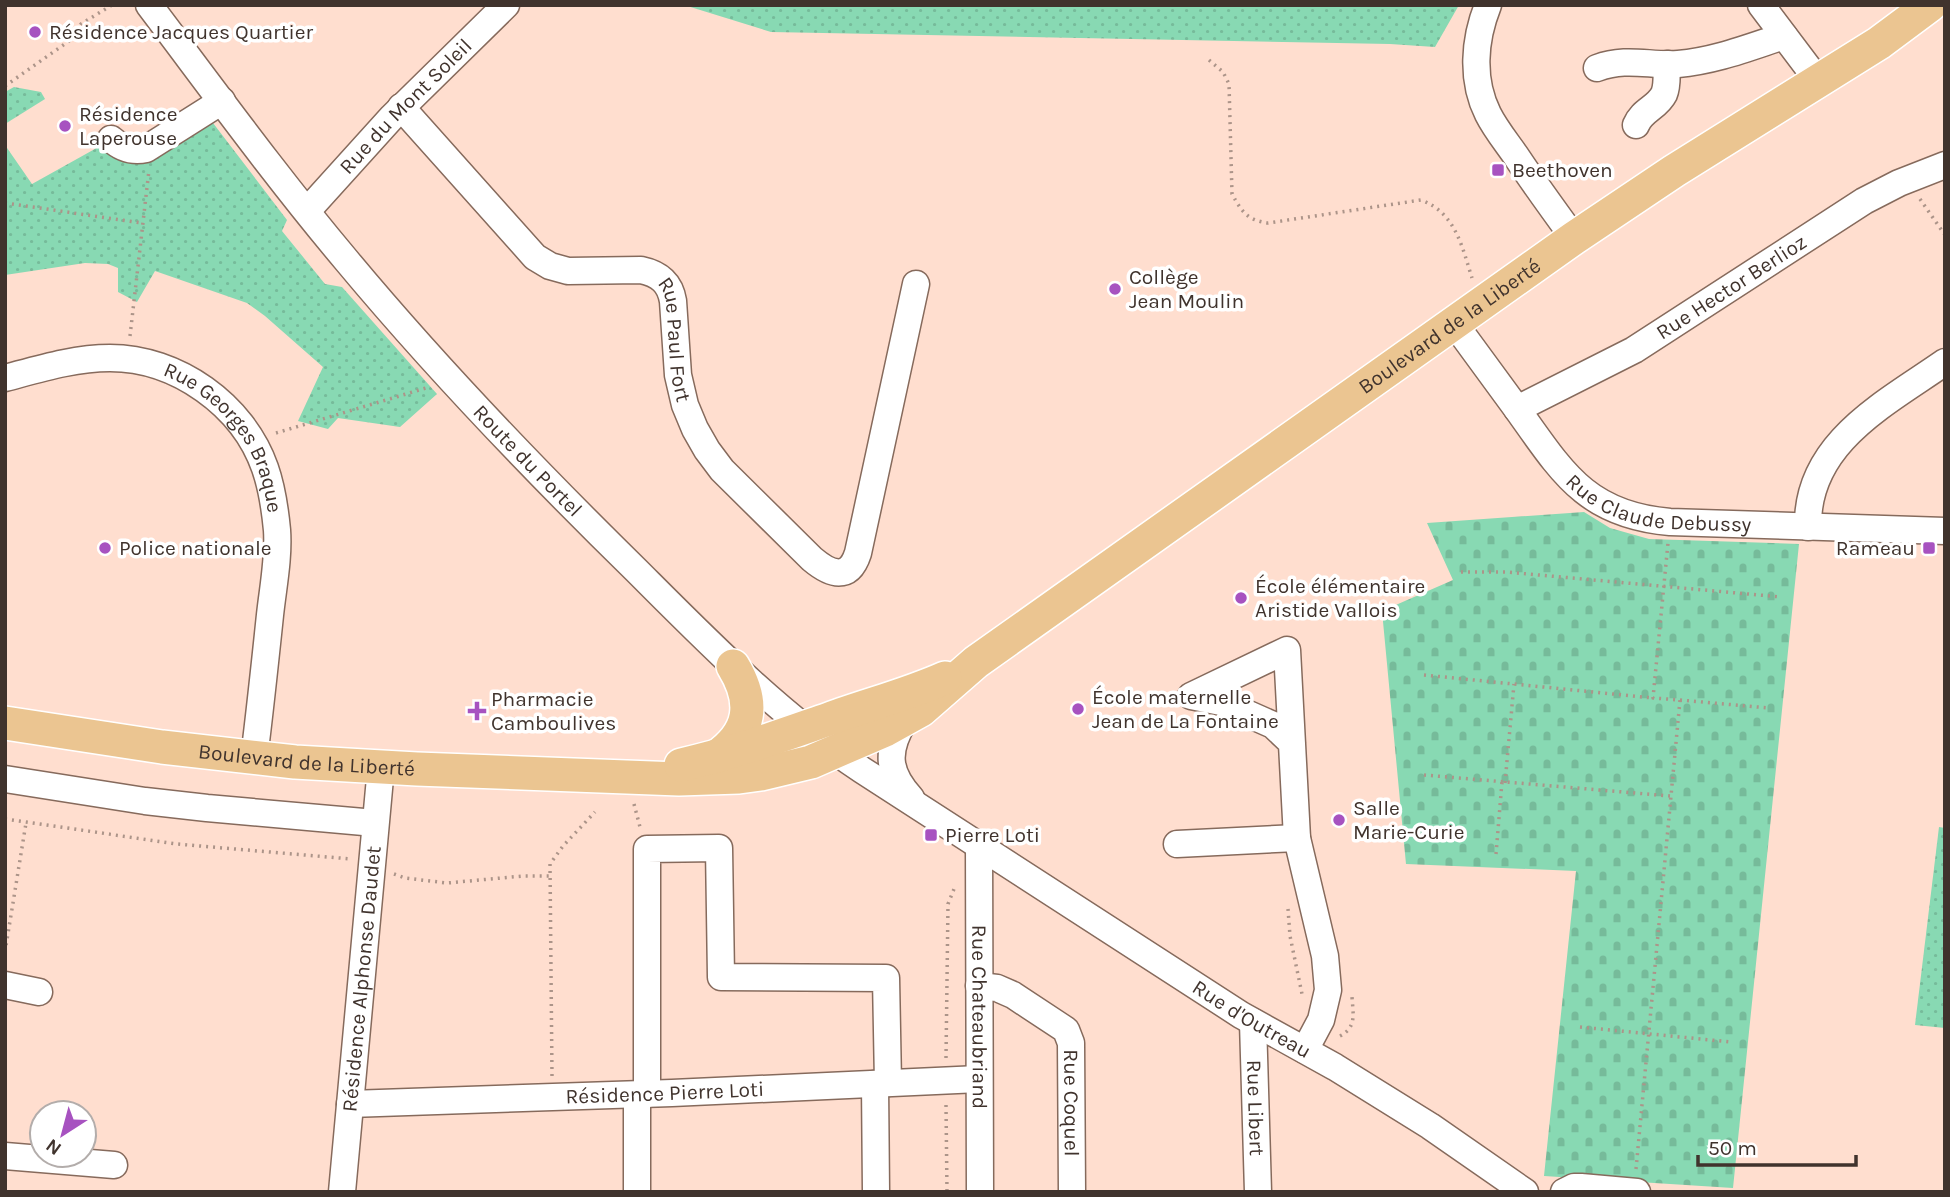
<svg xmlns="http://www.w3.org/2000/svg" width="1950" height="1197" viewBox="0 0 1950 1197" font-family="Karla,sans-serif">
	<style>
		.green { fill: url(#green-dots) }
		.cemetery { fill: url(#cemetery-stones) }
		.pitch { fill: #88d9b3 }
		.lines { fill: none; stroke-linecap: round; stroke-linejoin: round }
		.minor-casing { stroke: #866a5c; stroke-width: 29 }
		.major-casing { stroke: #fff; stroke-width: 36 }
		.path { stroke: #ac9489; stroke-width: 3.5; stroke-dasharray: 2 5; stroke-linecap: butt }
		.minor { stroke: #fff; stroke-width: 26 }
		.major { stroke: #ebc591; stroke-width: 33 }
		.poi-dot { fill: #a752c0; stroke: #fff; stroke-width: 2.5 }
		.labels { text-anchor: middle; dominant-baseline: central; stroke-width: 7; stroke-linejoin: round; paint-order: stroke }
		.poi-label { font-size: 21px; fill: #40332d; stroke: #fff; text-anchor: start }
		.street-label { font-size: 21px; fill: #40332d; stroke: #fff }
	</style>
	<defs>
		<pattern id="green-dots" width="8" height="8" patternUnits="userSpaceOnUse" patternTransform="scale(1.75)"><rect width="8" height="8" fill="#88d9b3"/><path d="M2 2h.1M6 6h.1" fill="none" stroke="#76bb9a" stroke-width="1.8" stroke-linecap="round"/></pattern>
		<pattern id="cemetery-stones" width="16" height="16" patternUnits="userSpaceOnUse" patternTransform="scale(1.75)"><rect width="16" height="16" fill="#88d9b3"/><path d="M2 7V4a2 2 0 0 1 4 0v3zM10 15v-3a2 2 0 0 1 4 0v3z" fill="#76bb9a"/></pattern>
	</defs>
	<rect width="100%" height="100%" fill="#ffdecf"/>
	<g class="green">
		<path d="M684 5H1459L1435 47 1390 44 771 32Z"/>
		<path d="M14 87 41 92 45 99 5 124V92Z"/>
		<path d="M213 123 287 220 282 231 325 284 342 287 437 394 400 427 338 418 328 429 298 421 323 367 265 316 247 303 155 271 137 302 118 292V268L108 264 85 263 5 275V145L32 184 102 145 136 160 158 157Z"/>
		<path d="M1939 827 1945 828V1028L1915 1025Z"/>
	</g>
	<path class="cemetery" d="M1584 512 1610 528 1649 539 1799 544 1733 1188 1544 1176 1576 871 1406 864 1382 611 1453 580 1427 523Z"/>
	<path class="pitch" d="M1205 5H1341V9L1205 8Z"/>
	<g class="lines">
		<g class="minor-casing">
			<g id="minor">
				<path id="s1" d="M149 5C214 91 277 178 347 261 437 369 535 471 636 570 707 641 778 714 862 770L1241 1015 1335 1067 1430 1126 1525 1192"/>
				<path d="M1488 5C1474 40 1471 80 1488 114 1496 130 1508 144 1518 159 1536 186 1555 212 1574 238"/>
				<path d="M1761 5 1819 82"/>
				<path d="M1597 68C1627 57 1649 66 1678 64 1715 61 1750 47 1784 36"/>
				<path id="s2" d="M401 107 535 257 550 266 568 271 641 270C660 274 670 283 673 301L678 375 685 405 695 429 707 450 722 470 812 559C831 575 849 581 858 553L916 284"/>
				<path d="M1636 125C1642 110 1657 108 1664 94 1668 85 1666 73 1667 64"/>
				<path d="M111 139C121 148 132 152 146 149L222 101"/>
				<path id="s3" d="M307 211 392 117 506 5"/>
				<path id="s4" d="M1454 323C1475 352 1496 380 1517 409 1562 472 1586 515 1670 522L1945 531"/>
				<path id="s5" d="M5 378C39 369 74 358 110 358 177 358 243 405 265 468 272 488 275 509 277 530 279 558 273 587 270 615 265 663 260 710 254 758"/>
				<path id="s6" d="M1517 409 1634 350 1864 201 1899 183 1945 165"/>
				<path d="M1808 527C1806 443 1885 404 1945 362"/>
				<path d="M904 721C886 751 887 772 911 798"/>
				<path d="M1292 743 1273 725 1221 702 1191 696 1287 650 1297 838 1325 956 1328 990 1321 1020 1305 1050"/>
				<path d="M5 779 145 801 207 808 375 823"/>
				<path id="s7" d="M979 844 980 1192"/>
				<path d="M1177 844 1297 838"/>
				<path d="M5 985 39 992"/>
				<path id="s8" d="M979 986 997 988 1013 995 1066 1030 1071 1043 1072 1192"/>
				<path id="s9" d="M1253 1022 1258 1192"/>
				<path d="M875 1084 876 1192"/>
				<path d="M647 1094V849L719 848 721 977 886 978 888 1083"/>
				<path d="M637 1095V1192"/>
				<path id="s10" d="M350 1104 672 1093 979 1079"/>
				<path d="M5 1156 114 1165"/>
				<path id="s11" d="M342 1192 381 767"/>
				<path d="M1564 1192 1574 1187H1581L1637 1192"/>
			</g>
		</g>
		<g class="major-casing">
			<g id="major">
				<path id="s12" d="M5 723 162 747 295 762 417 769 679 779 739 777 761 774 811 762 885 730 921 710 976 662 1574 238 1674 171 1879 43 1930 5"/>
				<path d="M716 757C752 732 755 702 733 666"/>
				<path d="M681 765C731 754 780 736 829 719 867 705 907 695 945 678"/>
			</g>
		</g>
		<g class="path">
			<path d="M1209 60 1223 72 1229 84 1232 194C1242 212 1247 220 1268 223L1421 200C1456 213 1462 247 1472 278"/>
			<path d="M5 86 69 41 81 24 112 5"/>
			<path d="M1920 199 1945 235"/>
			<path d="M5 203 142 223"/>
			<path d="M130 336 149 170"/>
			<path d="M276 433 426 388"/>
			<path d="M1461 572H1506L1781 597"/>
			<path d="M1424 675 1653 698"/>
			<path d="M1680 700 1769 708"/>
			<path d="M1424 775 1670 796"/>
			<path d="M1505 783 1514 684"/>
			<path d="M634 804 640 827"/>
			<path d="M5 819 177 844 351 859"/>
			<path d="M1496 854 1502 782"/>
			<path d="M394 874 405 878 447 883 523 876H549"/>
			<path d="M1288 909 1290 936 1302 994"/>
			<path d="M5 952 26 823"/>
			<path d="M1580 1027 1731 1042"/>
			<path d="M1340 1036C1357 1027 1353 1014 1352 997"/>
			<path d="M946 1058 948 904 954 889"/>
			<path d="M552 1076 550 864 563 846 595 812"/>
			<path d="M946 1105 947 1192"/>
			<path d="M1636 1169 1680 700 1653 698 1668 543"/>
		</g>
		<use href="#minor" class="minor"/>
		<use href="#major" class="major"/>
	</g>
	<g class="poi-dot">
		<circle cx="35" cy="32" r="7"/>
		<circle cx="65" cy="126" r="7"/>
		<rect x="1491" y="163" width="14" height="14" rx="3.5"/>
		<circle cx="1115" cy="289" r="7"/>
		<circle cx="105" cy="548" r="7"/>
		<rect x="1922" y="541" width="14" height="14" rx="3.5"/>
		<circle cx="1241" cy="598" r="7"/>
		<circle cx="1078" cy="709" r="7"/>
		<path d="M473.5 700.5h7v7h7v7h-7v7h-7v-7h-7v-7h7z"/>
		<circle cx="1339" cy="820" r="7"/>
		<rect x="924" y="828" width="14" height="14" rx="3.5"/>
	</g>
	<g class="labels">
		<g class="poi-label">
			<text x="49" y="32">Résidence Jacques Quartier</text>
			<text x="79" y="114">Résidence<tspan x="79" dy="24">Laperouse</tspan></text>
			<text x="1512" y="170">Beethoven</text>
			<text x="1129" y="277">Collège<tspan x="1129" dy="24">Jean Moulin</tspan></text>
			<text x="119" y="548">Police nationale</text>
			<text x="1915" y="548" text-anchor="end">Rameau</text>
			<text x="1255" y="586">École élémentaire<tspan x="1255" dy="24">Aristide Vallois</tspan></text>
			<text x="1092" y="697">École maternelle<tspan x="1092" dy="24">Jean de La Fontaine</tspan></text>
			<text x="491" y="699">Pharmacie<tspan x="491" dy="24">Camboulives</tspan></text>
			<text x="1353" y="808">Salle<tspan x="1353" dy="24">Marie-Curie</tspan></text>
			<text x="945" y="835">Pierre Loti</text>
		</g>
		<g class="street-label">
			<text stroke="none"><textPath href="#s3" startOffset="144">Rue du Mont Soleil</textPath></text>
			<text stroke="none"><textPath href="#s6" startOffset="247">Rue Hector Berlioz</textPath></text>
			<text stroke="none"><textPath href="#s12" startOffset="1586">Boulevard de la Liberté</textPath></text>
			<text stroke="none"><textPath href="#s2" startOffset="397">Rue Paul Fort</textPath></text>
			<text stroke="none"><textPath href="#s5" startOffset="259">Rue Georges Braque</textPath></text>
			<text stroke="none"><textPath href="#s1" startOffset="593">Route du Portel</textPath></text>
			<text stroke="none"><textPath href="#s4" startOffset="290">Rue Claude Debussy</textPath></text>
			<text stroke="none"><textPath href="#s12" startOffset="304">Boulevard de la Liberté</textPath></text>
			<text stroke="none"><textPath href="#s11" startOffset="214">Résidence Alphonse Daudet</textPath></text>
			<text stroke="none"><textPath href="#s7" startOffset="173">Rue Chateaubriand</textPath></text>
			<text stroke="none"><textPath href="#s1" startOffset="1512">Rue d'Outreau</textPath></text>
			<text stroke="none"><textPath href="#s10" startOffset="315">Résidence Pierre Loti</textPath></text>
			<text stroke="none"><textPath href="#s8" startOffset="173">Rue Coquel</textPath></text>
			<text stroke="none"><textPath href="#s9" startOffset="86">Rue Libert</textPath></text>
		</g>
	</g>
	<rect width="1950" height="1197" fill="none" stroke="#40332d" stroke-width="14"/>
	<g transform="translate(63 1134) rotate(216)"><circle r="33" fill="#ffffff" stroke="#b3adab" stroke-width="2"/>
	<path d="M0-5L12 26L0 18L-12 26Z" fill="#a752c0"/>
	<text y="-10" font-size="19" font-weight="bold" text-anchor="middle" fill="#40332d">N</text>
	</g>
	<path d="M1698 1155v10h158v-10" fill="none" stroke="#40332d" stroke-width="3.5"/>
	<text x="1708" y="1155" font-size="21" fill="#40332d" stroke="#ffffff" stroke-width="5" paint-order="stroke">50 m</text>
</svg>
